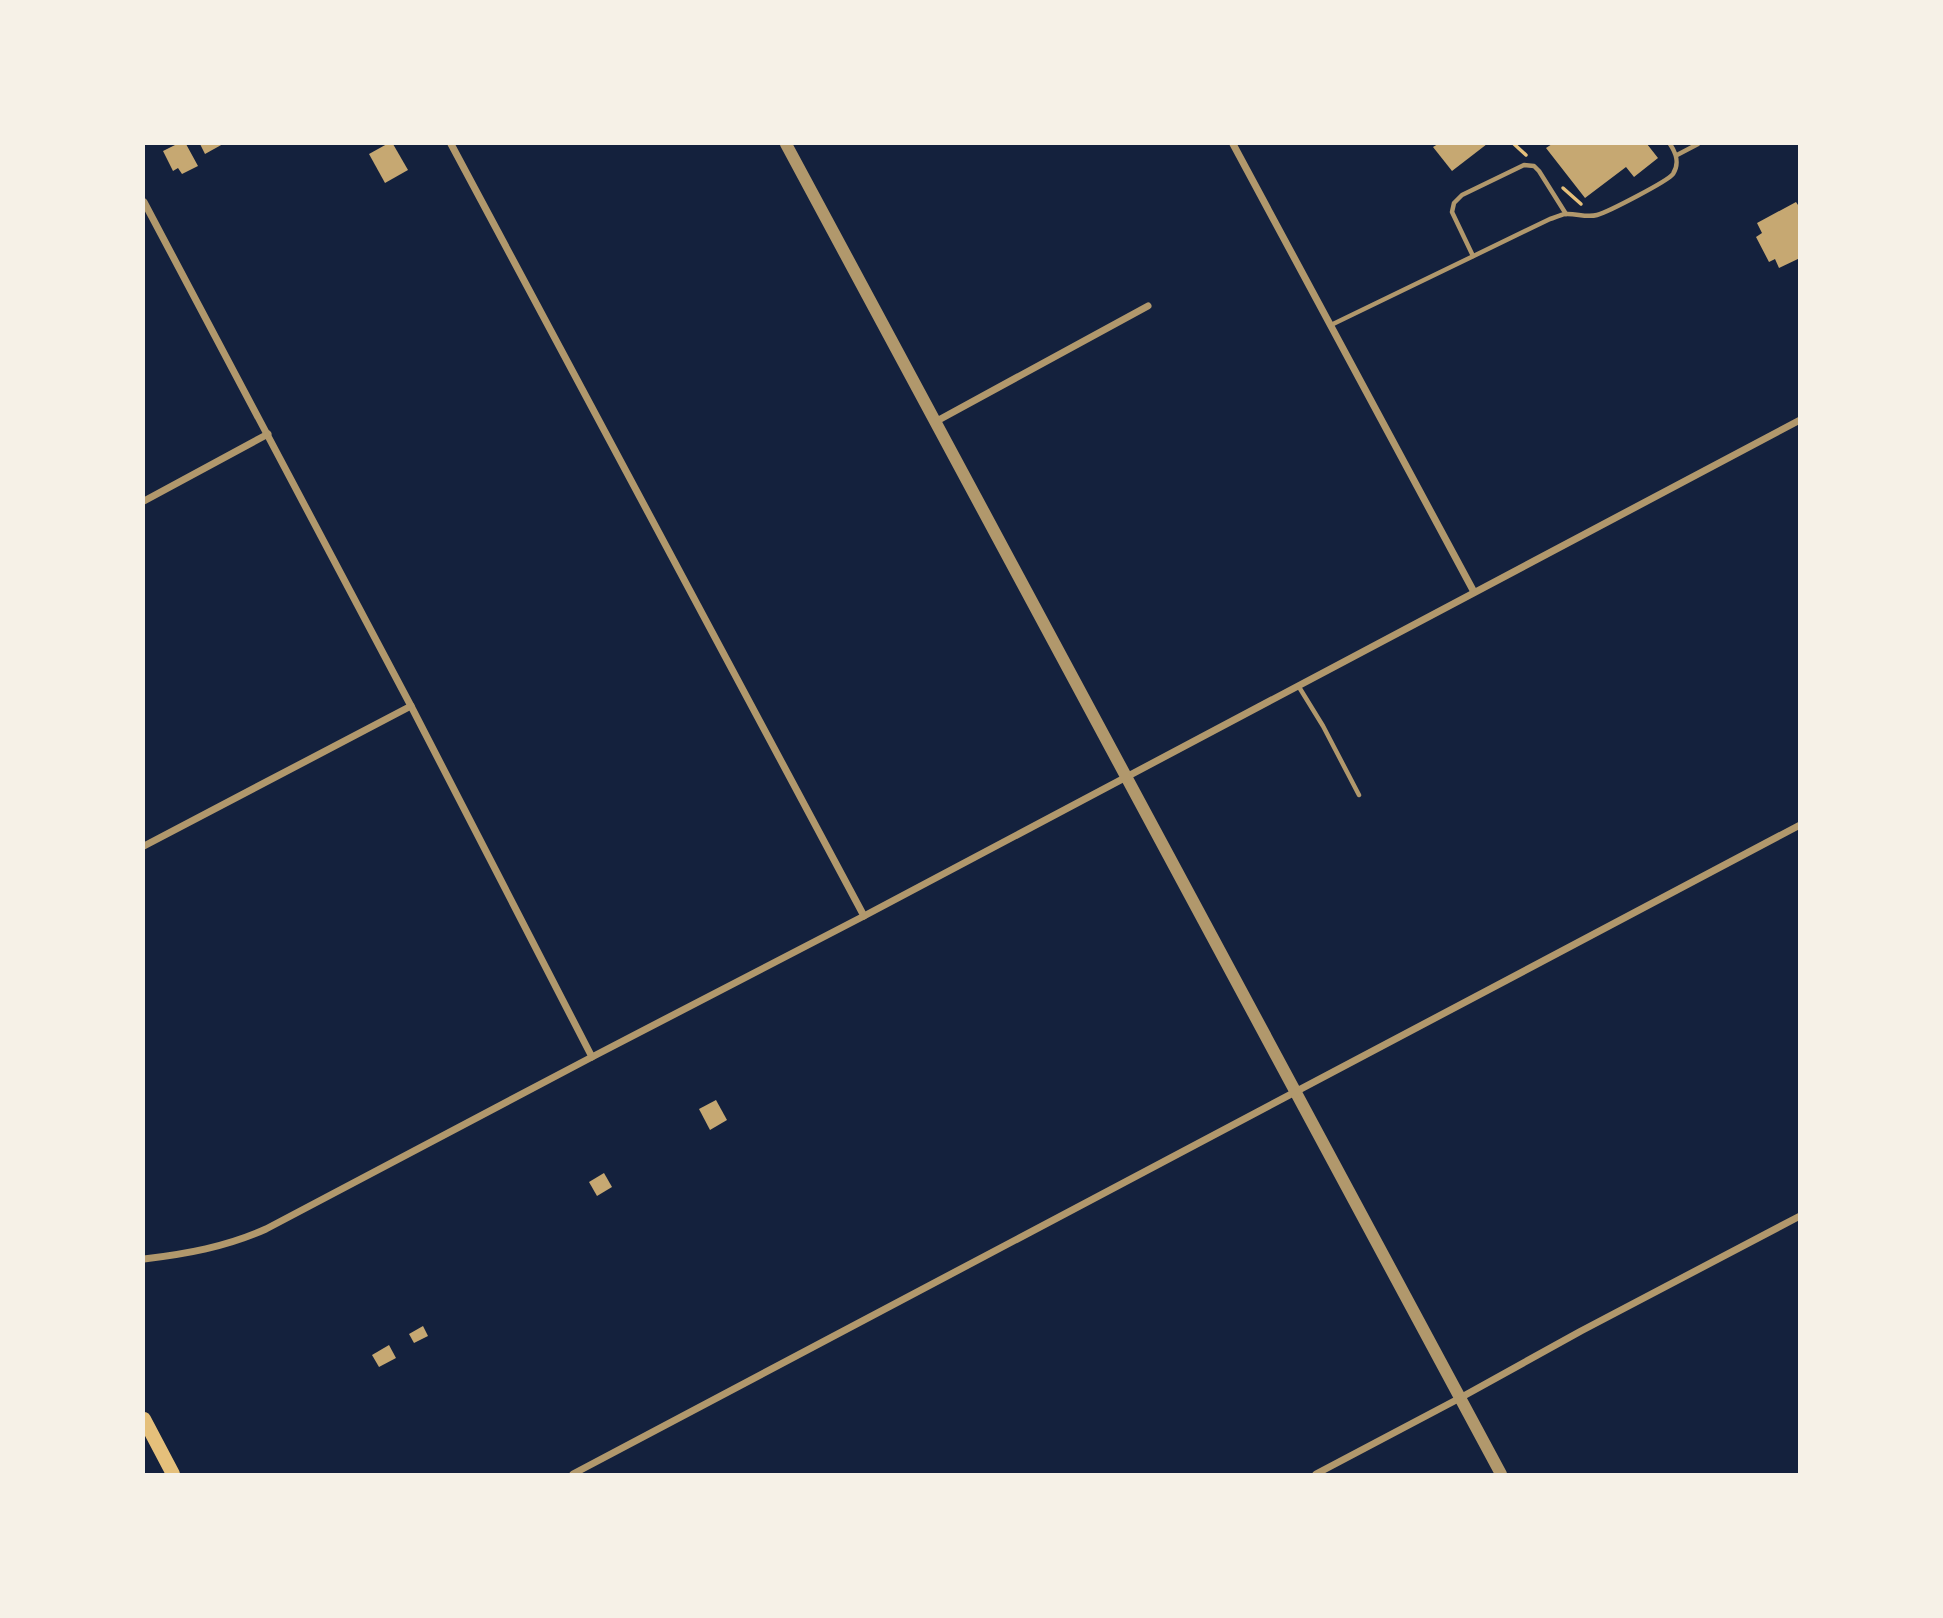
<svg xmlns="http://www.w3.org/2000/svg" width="1943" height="1618" viewBox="0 0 1943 1618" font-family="Jost,sans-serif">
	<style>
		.building { fill: #c6a872 }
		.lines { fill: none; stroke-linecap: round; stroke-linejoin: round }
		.path { stroke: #e5c07b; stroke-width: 3.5 }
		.service { stroke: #b1986c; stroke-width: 4.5 }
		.minor { stroke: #b1986c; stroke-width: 7 }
		.tertiary { stroke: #b1986c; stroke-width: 12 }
		.secondary { stroke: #e5c07b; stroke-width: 14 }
	</style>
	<rect width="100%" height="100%" fill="#14213d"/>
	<g class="building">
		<path d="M177 144H186L198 166 182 174 178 168 173 171 163 151Z"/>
		<path d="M200 144H223L205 154Z"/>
		<path d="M387 144H393L408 170 385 183 369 154Z"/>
		<path d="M1438 144H1487L1452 171 1433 147Z"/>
		<path d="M1552 144H1647L1658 158 1634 177 1626 167 1585 198 1546 148Z"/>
		<path d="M1796 202 1800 208V258L1779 268 1775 259 1769 262 1756 237 1762 233 1757 223Z"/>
		<path d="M716 1100 727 1120 710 1130 699 1109Z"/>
		<path d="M604 1173 612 1187 597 1196 589 1182Z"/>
		<path d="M423 1326 428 1336 414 1343 409 1334Z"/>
		<path d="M389 1345 396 1358 379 1367 372 1355Z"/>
	</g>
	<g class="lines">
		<g class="path">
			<path d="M1514 144 1526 155"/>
			<path d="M1563 188 1581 204"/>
		</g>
		<g class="service">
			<path d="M1677 155 1698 144"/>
			<path d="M1473 256 1452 212 1454 203 1462 195 1524 165 1534 166 1539 171 1566 214"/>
			<path d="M1331 325 1550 219C1554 218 1560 215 1565 214 1576 213 1586 218 1597 215 1608 212 1668 181 1673 174 1680 163 1676 153 1670 144"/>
			<path d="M1299 687 1323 726 1359 795"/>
		</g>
		<g class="minor">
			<path d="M451 144 864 916"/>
			<path d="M1233 144 1474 592"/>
			<path d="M144 202 411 706 592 1057"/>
			<path d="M935 422 1148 306"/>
			<path d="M144 501 268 434"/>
			<path d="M144 846 411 706"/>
			<path d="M144 1259C186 1254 226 1247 266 1229L592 1057 864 916 1800 420"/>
			<path d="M573 1474 1800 825"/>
			<path d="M1316 1474 1460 1398 1581 1331 1800 1216"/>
		</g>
		<path class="tertiary" d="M786 144 1501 1474"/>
		<path class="secondary" d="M144 1419 173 1474"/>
	</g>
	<rect width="1943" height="1618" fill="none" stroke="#f6f1e7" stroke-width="290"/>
</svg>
